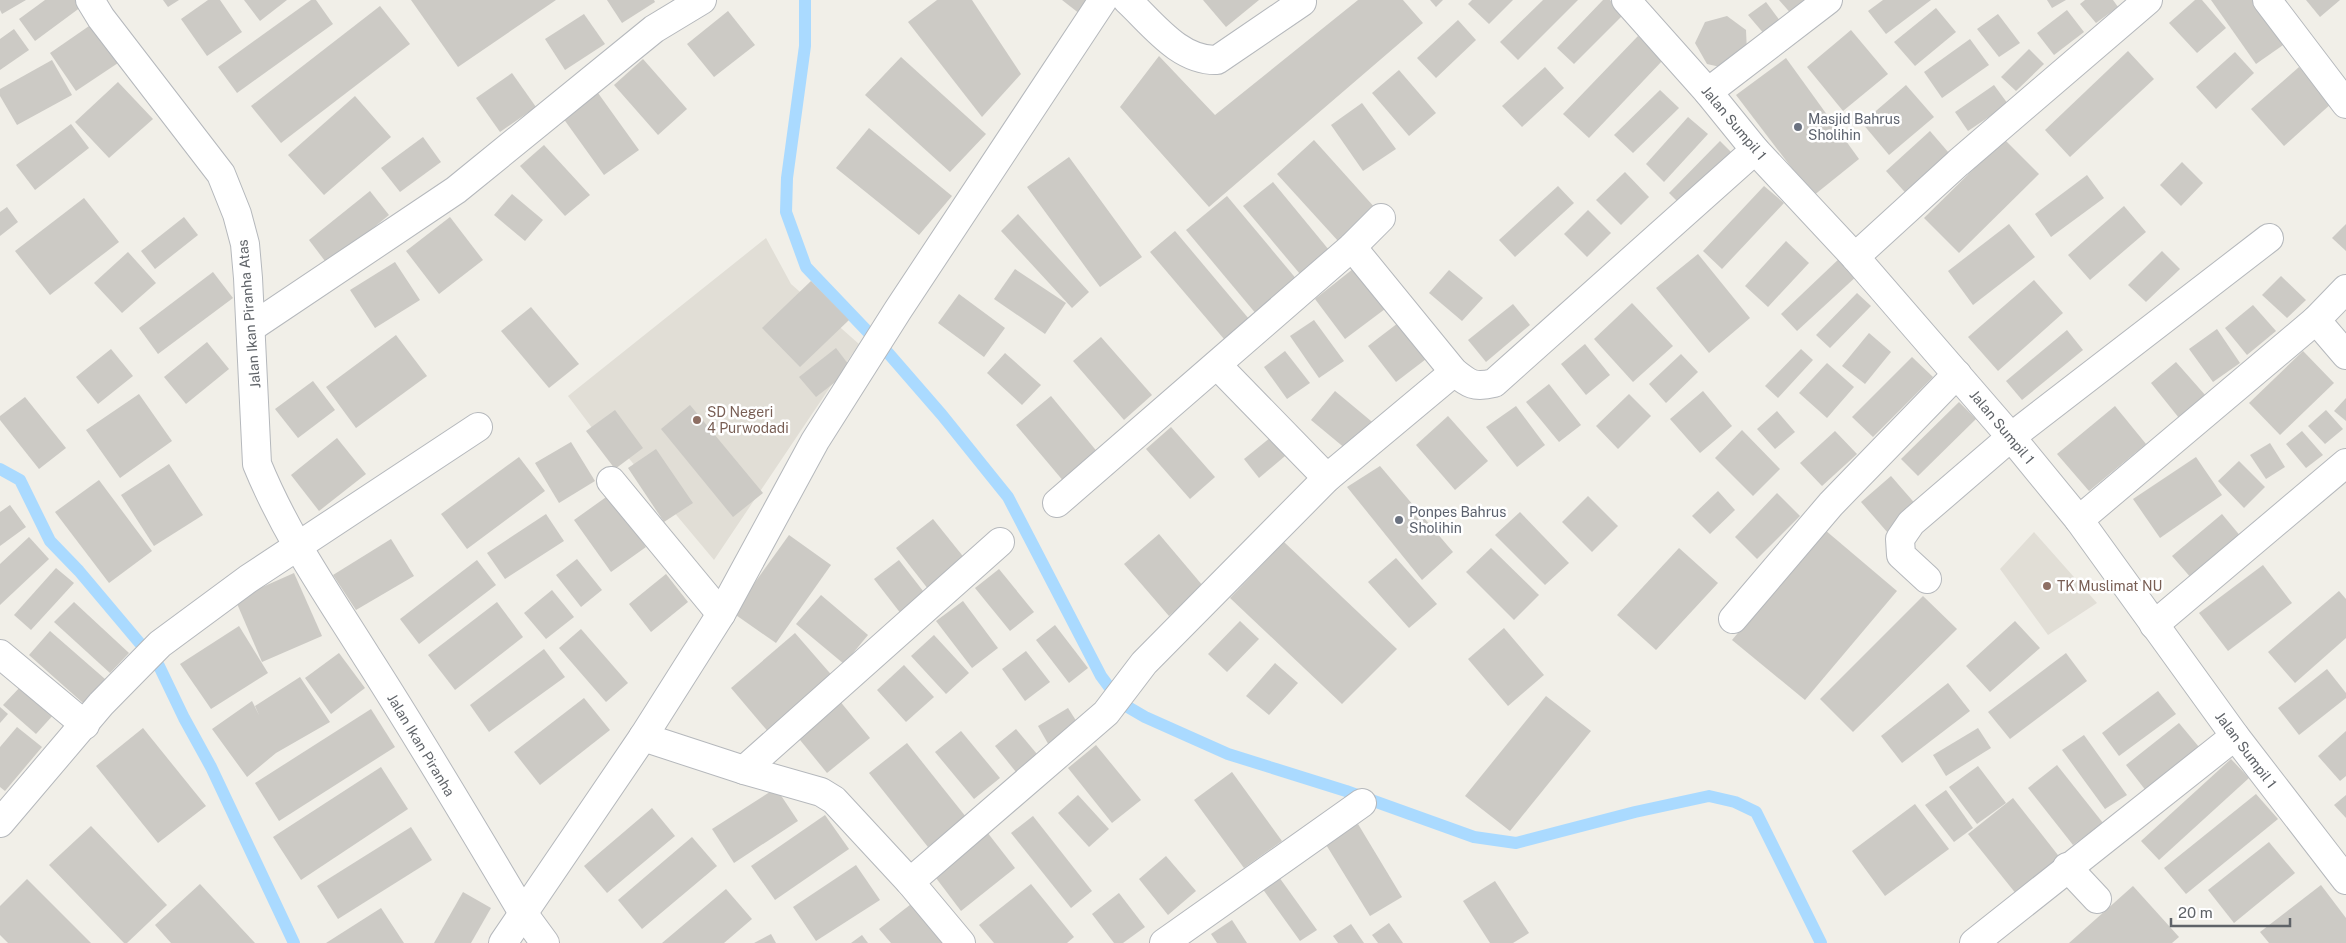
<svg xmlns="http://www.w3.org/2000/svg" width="2346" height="943" viewBox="0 0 2346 943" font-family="'Public Sans',sans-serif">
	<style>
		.education { fill: #e1ded6 }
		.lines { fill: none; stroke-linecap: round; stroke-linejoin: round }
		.stream { stroke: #aadaff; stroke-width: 12 }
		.building { fill: #cccac5 }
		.minor-casing { stroke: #b5b8bc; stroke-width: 30 }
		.minor { stroke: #fff; stroke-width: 28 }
		.worship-dot { fill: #6b7280; stroke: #fff; stroke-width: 2 }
		.education-dot { fill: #8d6e63; stroke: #fff; stroke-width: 2 }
		.labels { text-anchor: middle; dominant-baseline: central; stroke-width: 5; stroke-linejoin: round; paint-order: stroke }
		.worship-label { font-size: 14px; fill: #5b616d; stroke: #fff; text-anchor: start }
		.street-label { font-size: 14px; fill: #5f6368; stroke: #fff }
		.education-label { font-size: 14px; fill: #785e54; stroke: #fff; text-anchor: start }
	</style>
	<rect width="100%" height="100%" fill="#f1efe8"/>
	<g class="education">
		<path d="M766 238 791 284 859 344 714 560 616 443 608 449 568 396Z"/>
		<path d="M2034 532 2097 603 2048 635 2000 569Z"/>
	</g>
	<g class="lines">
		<g class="stream">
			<path d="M805 0V46L787 178 786 212 806 267 889 354 942 415 1008 497 1101 676 1121 703 1145 717 1228 754 1346 791 1474 837 1516 843 1635 812 1709 796 1735 802 1756 812 1821 943"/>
			<path d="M0 469 20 480 50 541 79 571 159 666 184 718 211 767 294 943"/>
		</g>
	</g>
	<g class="building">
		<path d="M0 0H26L2 14 0 10Z"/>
		<path d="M45 0H75L81 7 35 41 19 19Z"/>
		<path d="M163 0H179L168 7Z"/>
		<path d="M208 0H220L242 32 207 56 181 19Z"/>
		<path d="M244 0H287L260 21Z"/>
		<path d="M311 0H316L333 24 237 93 218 67Z"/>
		<path d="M411 0H556L458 67Z"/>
		<path d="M607 0H654L655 2 622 23Z"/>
		<path d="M937 0H972L1021 74 982 117 908 22Z"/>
		<path d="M1062 0H1091L1080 14Z"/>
		<path d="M1203 0H1259L1226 27Z"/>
		<path d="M1358 0H1403L1423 23 1209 207 1120 107 1159 56 1215 115Z"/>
		<path d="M1430 0H1443L1436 7Z"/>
		<path d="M1472 0H1513L1489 24 1468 4Z"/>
		<path d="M1543 0H1578L1518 60 1500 42Z"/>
		<path d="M1603 0H1610L1624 14 1574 64 1557 48Z"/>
		<path d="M1779 0H1813L1794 17Z"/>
		<path d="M1883 0H1931L1886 34 1868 11Z"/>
		<path d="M2047 0H2066L2052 8Z"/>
		<path d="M2085 0H2113L2118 7 2096 23 2080 4Z"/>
		<path d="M2195 0H2202L2226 28 2197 53 2169 23Z"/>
		<path d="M2211 0H2256L2286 43 2256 64Z"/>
		<path d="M2306 0H2340L2320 17Z"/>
		<path d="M1766 2 1781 22 1765 35 1748 15Z"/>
		<path d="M380 6 410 44 281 143 251 106Z"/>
		<path d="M1936 8 1956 32 1915 66 1894 42Z"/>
		<path d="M2067 10 2084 32 2054 55 2037 33Z"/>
		<path d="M728 11 755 45 714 77 687 44Z"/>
		<path d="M584 14 605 44 565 70 545 39Z"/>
		<path d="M1998 14 2020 43 1999 57 1977 29Z"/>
		<path d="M1727 16 1746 30 1747 53 1729 69 1707 64 1695 43 1705 22Z"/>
		<path d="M1458 20 1476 40 1436 78 1417 58Z"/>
		<path d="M92 24 118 63 76 91 50 53Z"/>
		<path d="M14 29 29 50 0 70V39Z"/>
		<path d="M1851 30 1888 74 1843 111 1807 67Z"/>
		<path d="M1638 36 1663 60 1589 138 1563 114Z"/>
		<path d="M1970 39 1989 65 1942 98 1924 72Z"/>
		<path d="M2029 49 2044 64 2016 91 2001 77Z"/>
		<path d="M2128 51 2154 79 2070 157 2045 130Z"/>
		<path d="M2235 52 2254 73 2216 109 2196 87Z"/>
		<path d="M901 57 986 134 950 172 865 95Z"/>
		<path d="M1786 58 1859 159 1813 196 1736 95Z"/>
		<path d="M643 59 687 109 658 135 614 85Z"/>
		<path d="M52 60 72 95 17 125 0 96V89Z"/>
		<path d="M1545 67 1564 88 1522 127 1502 106Z"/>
		<path d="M2299 67 2332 103 2284 146 2251 109Z"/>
		<path d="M1399 70 1436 113 1409 136 1372 93Z"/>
		<path d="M512 73 536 107 500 132 476 98Z"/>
		<path d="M118 82 153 119 109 158 75 122Z"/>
		<path d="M1906 85 1934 117 1889 155 1862 123Z"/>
		<path d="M1994 85 2008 104 1968 131 1955 112Z"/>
		<path d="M1660 90 1679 108 1633 153 1614 135Z"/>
		<path d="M598 93 639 150 604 175 563 118Z"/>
		<path d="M355 96 391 137 324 195 288 155Z"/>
		<path d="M1362 103 1396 149 1363 171 1331 125Z"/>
		<path d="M1688 117 1708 134 1664 182 1646 164Z"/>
		<path d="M71 124 89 148 35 190 16 165Z"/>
		<path d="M869 128 952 196 919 235 836 168Z"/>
		<path d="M1930 131 1955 160 1911 199 1886 171Z"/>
		<path d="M423 137 441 162 400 192 381 168Z"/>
		<path d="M2004 139 2039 174 1959 253 1924 218Z"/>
		<path d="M1314 140 1376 209 1339 242 1277 174Z"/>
		<path d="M1720 141 1735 156 1684 208 1669 193Z"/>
		<path d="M544 145 590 195 565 216 520 166Z"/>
		<path d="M1069 157 1142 257 1100 287 1027 187Z"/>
		<path d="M2182 162 2203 183 2181 206 2160 185Z"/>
		<path d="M1625 172 1649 197 1621 225 1596 200Z"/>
		<path d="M2087 175 2104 198 2051 237 2035 214Z"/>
		<path d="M1273 182 1329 250 1300 274 1243 206Z"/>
		<path d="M1558 186 1574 203 1515 257 1499 240Z"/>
		<path d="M1764 186 1784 203 1722 269 1703 251Z"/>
		<path d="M370 191 389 215 328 265 309 240Z"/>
		<path d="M512 194 543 220 525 241 494 215Z"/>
		<path d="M1227 196 1298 281 1257 315 1186 230Z"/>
		<path d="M84 198 119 242 50 295 15 251Z"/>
		<path d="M2124 206 2146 232 2090 280 2068 255Z"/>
		<path d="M7 207 18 222 0 236V212Z"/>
		<path d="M1588 210 1611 233 1587 257 1564 234Z"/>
		<path d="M1018 214 1089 292 1072 308 1001 231Z"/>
		<path d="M184 217 198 235 155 269 141 251Z"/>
		<path d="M450 217 483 260 439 294 406 251Z"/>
		<path d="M2009 224 2035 257 1973 305 1948 271Z"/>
		<path d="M2346 224V251L2332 238Z"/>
		<path d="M1175 231 1249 319 1224 339 1150 252Z"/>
		<path d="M1786 241 1809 263 1768 307 1745 286Z"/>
		<path d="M2162 251 2180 269 2146 302 2128 285Z"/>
		<path d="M128 252 156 283 122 313 94 283Z"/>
		<path d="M1698 254 1750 318 1709 353 1656 288Z"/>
		<path d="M1842 256 1859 274 1797 331 1781 314Z"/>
		<path d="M395 262 420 300 375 328 350 290Z"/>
		<path d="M1358 265 1389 306 1345 339 1315 299Z"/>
		<path d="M1015 269 1066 303 1045 334 994 299Z"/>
		<path d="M1449 270 1483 298 1462 321 1429 293Z"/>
		<path d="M213 272 233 298 158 354 139 328Z"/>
		<path d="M2281 276 2306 300 2287 318 2262 295Z"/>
		<path d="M2034 280 2063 313 1998 371 1968 337Z"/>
		<path d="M811 281 849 320 800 367 762 328Z"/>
		<path d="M1857 293 1871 306 1830 348 1816 335Z"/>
		<path d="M959 294 1005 328 984 357 938 323Z"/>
		<path d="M1632 303 1673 346 1633 382 1594 339Z"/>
		<path d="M1513 304 1530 325 1486 362 1468 340Z"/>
		<path d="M2253 305 2276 331 2247 355 2225 328Z"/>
		<path d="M531 307 579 364 549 388 501 331Z"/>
		<path d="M1314 320 1344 361 1319 378 1290 336Z"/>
		<path d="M1402 320 1430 356 1396 382 1368 346Z"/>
		<path d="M2217 329 2240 363 2213 382 2189 349Z"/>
		<path d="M2067 330 2083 350 2022 400 2006 381Z"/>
		<path d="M1869 333 1891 352 1865 384 1842 366Z"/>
		<path d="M396 335 427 376 356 428 326 387Z"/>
		<path d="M1101 337 1152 395 1124 420 1073 361Z"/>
		<path d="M207 342 229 369 186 404 164 377Z"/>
		<path d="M1585 344 1610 375 1586 395 1561 364Z"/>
		<path d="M836 348 852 369 816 397 799 377Z"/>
		<path d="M111 349 133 376 98 404 76 377Z"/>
		<path d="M1801 349 1813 360 1778 398 1765 386Z"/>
		<path d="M1285 351 1310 383 1287 399 1264 367Z"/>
		<path d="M2303 351 2334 383 2280 435 2249 403Z"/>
		<path d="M1005 353 1041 385 1022 405 987 373Z"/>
		<path d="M1681 354 1698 372 1666 403 1649 384Z"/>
		<path d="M1912 357 1933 377 1873 437 1852 417Z"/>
		<path d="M2176 362 2206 396 2179 418 2151 383Z"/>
		<path d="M1827 363 1854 387 1827 418 1799 393Z"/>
		<path d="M313 381 335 410 298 438 275 409Z"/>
		<path d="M1549 384 1581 425 1559 442 1526 402Z"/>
		<path d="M1335 391 1377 426 1352 454 1311 420Z"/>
		<path d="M1703 391 1732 426 1700 453 1670 419Z"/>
		<path d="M139 394 172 441 120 478 86 430Z"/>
		<path d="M1629 394 1651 416 1618 449 1596 426Z"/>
		<path d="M1051 396 1099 454 1065 483 1016 425Z"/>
		<path d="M25 397 66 448 39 469 0 420V416Z"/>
		<path d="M2346 398V421L2334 411Z"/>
		<path d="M1959 402 1976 419 1918 476 1901 459Z"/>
		<path d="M690 405 763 493 733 517 661 429Z"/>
		<path d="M1516 406 1545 445 1517 467 1486 427Z"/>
		<path d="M2115 406 2146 444 2089 491 2057 454Z"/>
		<path d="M615 410 643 448 615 469 586 431Z"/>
		<path d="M2326 410 2343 429 2325 444 2308 426Z"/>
		<path d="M1777 411 1795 432 1775 449 1757 429Z"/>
		<path d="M1448 416 1488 461 1455 490 1416 445Z"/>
		<path d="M1171 427 1215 477 1190 499 1146 449Z"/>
		<path d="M1742 430 1780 469 1753 496 1715 458Z"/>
		<path d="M1835 431 1857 454 1822 486 1800 463Z"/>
		<path d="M2302 431 2323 455 2306 468 2286 444Z"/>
		<path d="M1276 433 1291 451 1259 478 1244 459Z"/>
		<path d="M337 438 366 474 319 511 291 475Z"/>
		<path d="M571 442 595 481 559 503 535 463Z"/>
		<path d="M2270 443 2285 467 2266 479 2250 455Z"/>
		<path d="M656 449 693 503 664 522 628 468Z"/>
		<path d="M519 457 545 491 467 549 441 514Z"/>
		<path d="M2196 457 2222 495 2160 538 2133 499Z"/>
		<path d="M2239 461 2265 487 2244 508 2218 481Z"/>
		<path d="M169 464 203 515 154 546 121 495Z"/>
		<path d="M1380 466 1453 552 1422 580 1347 487Z"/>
		<path d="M1891 476 1918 507 1888 533 1861 502Z"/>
		<path d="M99 480 152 551 109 583 55 512Z"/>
		<path d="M1718 491 1735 510 1710 534 1692 516Z"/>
		<path d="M1777 493 1800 516 1757 559 1735 537Z"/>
		<path d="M609 495 646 547 611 572 574 520Z"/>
		<path d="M1588 496 1618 526 1592 552 1562 522Z"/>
		<path d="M10 505 26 527 0 546V512Z"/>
		<path d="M1520 512 1569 563 1545 585 1495 535Z"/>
		<path d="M546 514 564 541 505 579 487 553Z"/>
		<path d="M2222 514 2242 538 2192 579 2172 556Z"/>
		<path d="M933 519 970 565 932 594 896 548Z"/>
		<path d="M1825 530 1897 591 1805 700 1732 640Z"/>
		<path d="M1159 534 1203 586 1169 616 1124 564Z"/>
		<path d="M789 535 831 565 776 643 733 613Z"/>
		<path d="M29 537 49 559 0 605V564Z"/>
		<path d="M391 539 414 576 356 610 333 575Z"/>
		<path d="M1284 542 1397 649 1342 704 1230 598Z"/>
		<path d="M1491 548 1539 595 1514 620 1466 572Z"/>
		<path d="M1679 548 1718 583 1656 650 1617 615Z"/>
		<path d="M1396 558 1437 604 1409 628 1368 582Z"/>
		<path d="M577 559 602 590 581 607 556 575Z"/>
		<path d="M477 560 496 585 419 644 400 619Z"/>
		<path d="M899 560 930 600 905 619 874 579Z"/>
		<path d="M2263 565 2292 603 2228 651 2199 613Z"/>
		<path d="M56 568 74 583 31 630 14 615Z"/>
		<path d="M999 569 1034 612 1010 631 975 588Z"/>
		<path d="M294 573 322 636 262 662 235 599Z"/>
		<path d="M666 574 688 602 651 632 629 604Z"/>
		<path d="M552 590 574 617 546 639 524 613Z"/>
		<path d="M2339 591 2346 599V638L2295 683 2268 652Z"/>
		<path d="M821 595 868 635 844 664 796 624Z"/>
		<path d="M1923 596 1957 629 1853 732 1820 699Z"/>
		<path d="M963 601 998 648 972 668 936 621Z"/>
		<path d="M74 602 129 653 110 673 54 622Z"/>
		<path d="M497 602 523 637 455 690 428 655Z"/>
		<path d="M1240 621 1259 639 1227 672 1208 654Z"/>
		<path d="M2015 621 2040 648 1990 692 1966 666Z"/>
		<path d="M1055 625 1088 668 1069 683 1036 640Z"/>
		<path d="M239 626 268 673 211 709 180 664Z"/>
		<path d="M1504 628 1544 675 1508 706 1468 659Z"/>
		<path d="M581 629 628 683 606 702 559 648Z"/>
		<path d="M50 631 105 679 83 703 29 655Z"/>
		<path d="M795 633 835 679 770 734 731 688Z"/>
		<path d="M934 635 969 673 946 694 911 656Z"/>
		<path d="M544 649 565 677 489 732 470 705Z"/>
		<path d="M1026 651 1050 682 1025 701 1002 669Z"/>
		<path d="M339 653 365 688 331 714 305 678Z"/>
		<path d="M2066 653 2087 681 2010 739 1988 712Z"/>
		<path d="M1275 663 1298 683 1269 715 1246 696Z"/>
		<path d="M904 665 934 697 906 722 877 690Z"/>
		<path d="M2327 669 2346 693V698L2299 735 2278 708Z"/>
		<path d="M300 677 330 722 276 753 247 777 212 729 252 701 259 715 255 706Z"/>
		<path d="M1948 683 1970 711 1902 763 1881 736Z"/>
		<path d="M23 684 55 713 36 734 3 705Z"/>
		<path d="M2158 691 2176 714 2119 756 2102 733Z"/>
		<path d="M1546 696 1591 731 1510 831 1465 796Z"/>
		<path d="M584 698 610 730 540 785 514 752Z"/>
		<path d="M839 700 870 738 827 773 796 735Z"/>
		<path d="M0 707 8 714 0 723Z"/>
		<path d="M1068 708 1082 730 1051 749 1038 726Z"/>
		<path d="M371 709 395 747 279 821 255 783Z"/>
		<path d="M2179 723 2204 753 2150 796 2126 765Z"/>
		<path d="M17 727 42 747 5 791 0 787V747Z"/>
		<path d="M143 728 206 806 158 843 96 766Z"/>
		<path d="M1978 728 1991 748 1946 776 1933 755Z"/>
		<path d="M1016 729 1042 760 1020 777 995 746Z"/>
		<path d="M961 731 1000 778 974 799 935 752Z"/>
		<path d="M2346 731V776L2340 781 2318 756Z"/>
		<path d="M2084 735 2127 795 2105 809 2062 750Z"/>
		<path d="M907 743 966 817 928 847 869 773Z"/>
		<path d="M1096 745 1141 800 1112 823 1068 768Z"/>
		<path d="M2231 759 2249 778 2159 860 2141 841Z"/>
		<path d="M2057 765 2103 823 2073 845 2028 788Z"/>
		<path d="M1978 766 2006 803 1977 824 1949 787Z"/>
		<path d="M381 767 408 809 301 880 273 837Z"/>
		<path d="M1232 772 1282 841 1244 868 1194 800Z"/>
		<path d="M776 788 798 821 734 863 712 829Z"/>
		<path d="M1946 790 1973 828 1954 842 1925 805Z"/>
		<path d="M2256 794 2278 819 2186 894 2164 868Z"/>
		<path d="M1078 795 1109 829 1089 847 1058 813Z"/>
		<path d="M2346 795V818L2334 805Z"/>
		<path d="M2013 798 2065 864 2021 900 1968 834Z"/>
		<path d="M1915 804 1949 849 1885 896 1852 851Z"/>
		<path d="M652 808 675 836 607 893 584 866Z"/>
		<path d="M825 815 849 849 775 900 751 866Z"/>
		<path d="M1033 816 1092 891 1071 908 1011 833Z"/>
		<path d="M1358 824 1402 897 1370 916 1325 843Z"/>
		<path d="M91 826 167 905 127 943H124L49 865Z"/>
		<path d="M411 827 432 860 338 919 317 886Z"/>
		<path d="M987 832 1015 868 961 911 933 874Z"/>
		<path d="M692 837 717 866 642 929 618 900Z"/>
		<path d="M2269 842 2295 873 2234 923 2208 890Z"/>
		<path d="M1166 856 1196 891 1168 915 1139 879Z"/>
		<path d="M856 865 880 900 816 941 793 907Z"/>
		<path d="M1279 877 1317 930 1300 941 1262 888Z"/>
		<path d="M27 879 91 943H8L0 935V906Z"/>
		<path d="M1495 881 1529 933 1513 943H1490L1463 901Z"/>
		<path d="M200 884 255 943H171L155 925Z"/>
		<path d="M1031 884 1074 937 1067 943H994L979 925Z"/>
		<path d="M2321 885 2346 918V943H2269L2260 932Z"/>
		<path d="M2133 886 2179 937 2172 943H2069Z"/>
		<path d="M726 889 752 919 724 943H662Z"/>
		<path d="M463 892 491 908 471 943H434Z"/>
		<path d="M1119 893 1145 927 1123 943H1114L1092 914Z"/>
		<path d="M915 901 944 943H891L879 929Z"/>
		<path d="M381 908 404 943H326Z"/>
		<path d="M1232 920 1247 943H1217L1211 934Z"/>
		<path d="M1389 923 1403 943H1378L1372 935Z"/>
		<path d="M1351 924 1364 943H1338L1333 936Z"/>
		<path d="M771 934 776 943H754Z"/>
		<path d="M862 935 868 943H851Z"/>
	</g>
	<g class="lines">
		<g class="minor-casing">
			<g id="minor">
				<path d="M90 0 101 18 221 174 237 214 245 244 248 278 257 464C286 535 327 593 367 657 421 741 472 827 523 913L545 943"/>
				<path d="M1127 0C1153 24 1179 61 1217 60L1302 2"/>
				<path d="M1626 0 1708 92 1755 150 1855 257 2011 437 2079 520 2235 736 2346 880"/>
				<path d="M2267 0 2346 104"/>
				<path d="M1708 92 1828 0"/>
				<path d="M1352 247 1454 372C1469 384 1474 388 1494 383L1755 150"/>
				<path d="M1855 257 1958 163 2148 0"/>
				<path d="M2316 320 2346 355"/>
				<path d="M252 327 456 190 654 29 702 0"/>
				<path d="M1217 365 1327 478"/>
				<path d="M611 481 721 614"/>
				<path d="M1057 503 1352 247 1381 218"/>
				<path d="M2079 520 2316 320 2346 289"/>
				<path d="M1927 579 1901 555 1900 539 1911 523 2011 437 2269 238"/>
				<path d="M1733 619 1831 504 1957 374"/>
				<path d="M2154 625 2346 463"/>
				<path d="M0 654 85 725"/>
				<path d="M643 737 744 770 821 792 834 800 910 882 961 943"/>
				<path d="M744 770 1000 542"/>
				<path d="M0 823 101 704 160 644 248 579 478 427"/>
				<path d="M2067 867 2097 899"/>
				<path d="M910 882 1106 713 1144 663 1327 478 1454 372"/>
				<path d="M503 943 643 737 721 614 815 441 898 310 1103 0"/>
				<path d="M1164 943 1362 803"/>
				<path d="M1974 943 2235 736"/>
			</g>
		</g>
		<use href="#minor" class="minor"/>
	</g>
	<g class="worship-dot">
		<circle cx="1798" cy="127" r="5"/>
		<circle cx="1399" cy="520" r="5"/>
	</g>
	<g class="education-dot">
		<circle cx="697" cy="420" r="5"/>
		<circle cx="2047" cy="586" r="5"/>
	</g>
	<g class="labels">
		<g class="worship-label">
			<text x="1808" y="119">Masjid Bahrus<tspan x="1808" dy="16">Sholihin</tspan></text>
			<text x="1409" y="512">Ponpes Bahrus<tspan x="1409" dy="16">Sholihin</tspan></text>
		</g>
		<g class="street-label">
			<text transform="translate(1734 123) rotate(50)">Jalan Sumpil 1</text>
			<text transform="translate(249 314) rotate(-95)">Jalan Ikan Piranha Atas</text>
			<text transform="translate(2002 427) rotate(50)">Jalan Sumpil 1</text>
			<text transform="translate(421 745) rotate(59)">Jalan Ikan Piranha</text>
			<text transform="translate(2246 750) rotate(53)">Jalan Sumpil 1</text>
		</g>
		<g class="education-label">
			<text x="707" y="412">SD Negeri<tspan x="707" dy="16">4 Purwodadi</tspan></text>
			<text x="2057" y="586">TK Muslimat NU</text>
		</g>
	</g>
	<path d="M2171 918v8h119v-8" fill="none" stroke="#5f6368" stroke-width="2.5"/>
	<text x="2178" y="918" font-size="15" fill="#5f6368" stroke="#ffffff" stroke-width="4" paint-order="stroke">20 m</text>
</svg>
